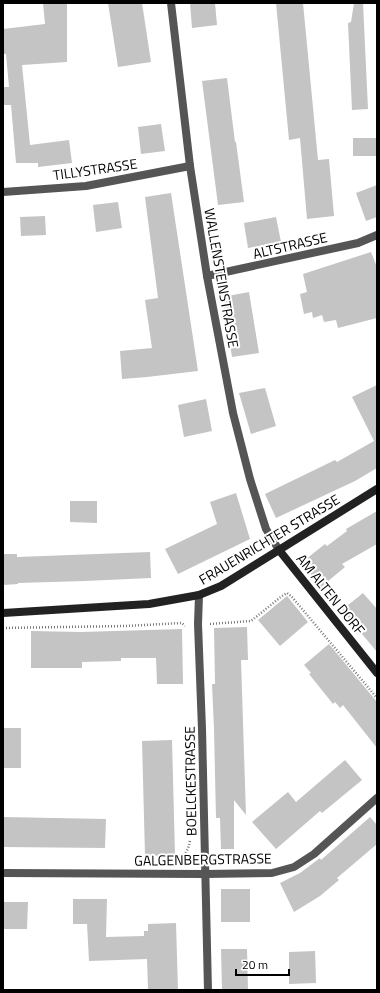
<svg xmlns="http://www.w3.org/2000/svg" width="380" height="993" viewBox="0 0 380 993" font-family="'Titillium Web',sans-serif">
	<style>
		.building { fill: #c4c4c4 }
		.lines { fill: none; stroke-linecap: round; stroke-linejoin: round }
		.path { stroke: #777; stroke-width: 2.5; stroke-dasharray: 1 2; stroke-linecap: butt }
		.street { stroke: #555; stroke-width: 8 }
		.secondary { stroke: #222; stroke-width: 8 }
		.labels { text-anchor: middle; dominant-baseline: central; stroke-width: 4; stroke-linejoin: round; paint-order: stroke }
		.street-label { font-size: 14px; fill: #000; stroke: #fff }
	</style>
	<rect width="100%" height="100%" fill="#fff"/>
	<g class="building">
		<path d="M43 3H67V62L22 65 30 145 69 140 72 163 38 167V163H16L11 105H3V87H9L6 54H3V29L45 24Z"/>
		<path d="M108 3H142L151 62 118 67Z"/>
		<path d="M190 3H215L217 25 192 28Z"/>
		<path d="M276 3H303L318 160 329 159 334 216 307 219 300 138 289 140Z"/>
		<path d="M354 3H363L368 109 352 110 348 23 351 22Z"/>
		<path d="M227 78 235 142H236L244 202 218 205 202 81Z"/>
		<path d="M161 124 165 151 141 154 138 127Z"/>
		<rect x="353" y="138" width="24" height="18"/>
		<path d="M377 185V217L366 221 356 193Z"/>
		<path d="M171 193 198 371 147 377 122 379 120 351 152 348 145 300 158 298 145 197Z"/>
		<path d="M118 202 122 228 96 232 93 205Z"/>
		<path d="M45 216 46 235 21 236 20 217Z"/>
		<path d="M276 217 281 242 248 248 244 223Z"/>
		<path d="M371 252 377 267V318L338 328 336 320 324 322 322 315 313 318 312 312 304 314 300 294 307 292 303 274Z"/>
		<path d="M249 292 259 353 232 357 222 297Z"/>
		<path d="M377 385V468L355 481 276 518 265 494 335 460 337 462 374 441 352 397Z"/>
		<path d="M265 388 276 426 251 434 239 393Z"/>
		<path d="M206 399 212 431 184 437 178 405Z"/>
		<path d="M236 493 250 539 178 574 165 549 217 524 210 502Z"/>
		<path d="M70 501H97V523L70 522Z"/>
		<path d="M377 511V544L342 564 345 567 321 587 301 563 325 544 327 546 347 531 346 529Z"/>
		<path d="M150 552 151 578 85 581 18 583V584L3 585V554H17V557Z"/>
		<path d="M363 593 377 609V652L342 610Z"/>
		<path d="M287 596 308 622 280 646 258 620Z"/>
		<path d="M247 627 248 660H241L246 815 234 800V849H221L220 818H216L214 729 212 684H215L214 628Z"/>
		<path d="M182 629 183 684H157L156 658H121V661L82 662V668H31V631L81 632Z"/>
		<path d="M329 644 377 702V748L343 705 340 708 335 702 333 704 309 674 311 673 304 665Z"/>
		<rect x="3" y="728" width="18" height="40"/>
		<path d="M172 740 175 855 145 856 142 741Z"/>
		<path d="M345 760 362 780 322 813 320 811 276 849 252 822 288 792 296 802Z"/>
		<path d="M3 817 106 819 105 848 3 847Z"/>
		<path d="M370 817 377 825V844L337 878 339 880 320 896 294 912 280 883 300 873 320 858 321 860Z"/>
		<rect x="221" y="889" width="29" height="33"/>
		<path d="M73 899H107L106 937 144 936V931H148V924L176 923 178 990H148L147 959 89 961 87 924H73Z"/>
		<path d="M3 902H28L27 929H3Z"/>
		<path d="M221 949H247L248 990H222Z"/>
		<path d="M315 951 316 983 289 984V952Z"/>
	</g>
	<g class="lines">
		<g class="path">
			<path d="M210 624 251 621 282 596 287 593 292 597 377 698"/>
			<path d="M3 628 125 626 182 623 185 626"/>
			<path d="M172 859C184 858 189 851 190 839"/>
		</g>
		<g class="street">
			<path d="M171 3 190 166 207 276 233 413 250 479 266 529 279 550"/>
			<path d="M3 192 86 186 190 166"/>
			<path d="M207 276 358 243 377 235"/>
			<path d="M199 595 198 624 202 729 208 990"/>
			<path d="M3 873 205 874 272 873 294 867 314 854 377 798"/>
		</g>
		<g class="secondary">
			<path d="M279 550 377 673"/>
			<path d="M3 613 149 604 199 595 221 586 377 489"/>
		</g>
	</g>
	<g class="labels">
		<g class="street-label">
			<text transform="translate(95 169) rotate(-8)">TILLYSTRASSE</text>
			<text transform="translate(290 245) rotate(-13)">ALTSTRASSE</text>
			<text transform="translate(222 278) rotate(80)">WALLENSTEINSTRASSE</text>
			<text transform="translate(269 539) rotate(-31)">FRAUENRICHTER STRASSE</text>
			<text transform="translate(331 594) rotate(51)">AM ALTEN DORF</text>
			<text transform="translate(190 781) rotate(-91)">BOELCKESTRASSE</text>
			<text transform="translate(203 859) rotate(-1)">GALGENBERGSTRASSE</text>
		</g>
	</g>
	<rect width="380" height="993" fill="none" stroke="#000000" stroke-width="8"/>
	<path d="M236 969v6h53v-6" fill="none" stroke="#000000" stroke-width="2"/>
	<text x="242" y="969" font-size="12" fill="#000000" stroke="#ffffff" stroke-width="3" paint-order="stroke">20 m</text>
</svg>
